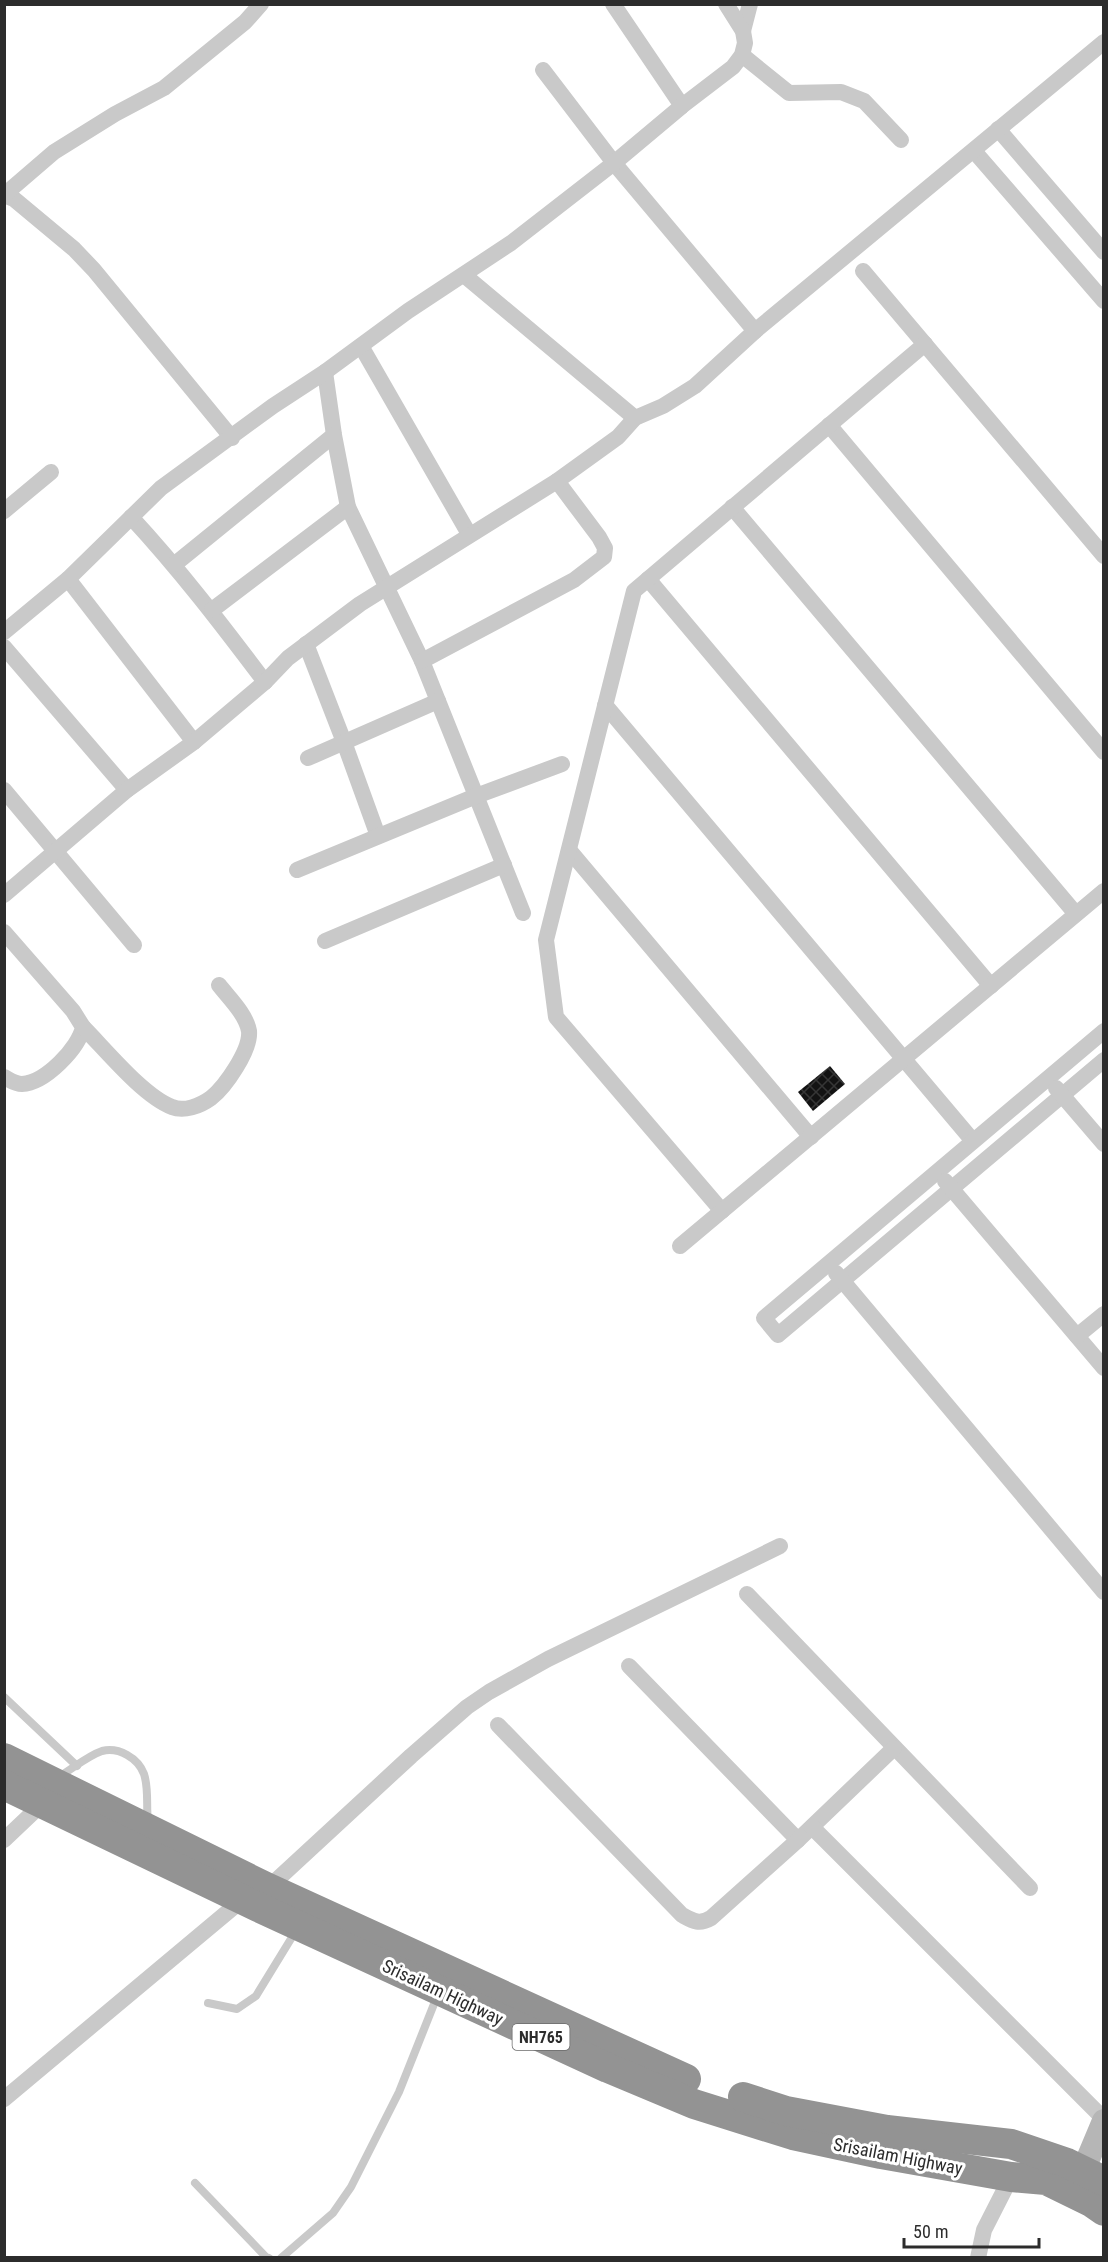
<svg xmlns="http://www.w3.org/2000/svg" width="1108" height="2262" viewBox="0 0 1108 2262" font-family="'Roboto Condensed',sans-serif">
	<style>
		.building { fill: url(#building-cross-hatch) }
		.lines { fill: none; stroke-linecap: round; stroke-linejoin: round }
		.lane { stroke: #c9c9c9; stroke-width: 8 }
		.street { stroke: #c9c9c9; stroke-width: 16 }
		.secondary { stroke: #b6b6b6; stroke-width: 24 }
		.highway { stroke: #939393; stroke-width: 30 }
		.labels { text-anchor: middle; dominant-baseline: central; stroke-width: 6; stroke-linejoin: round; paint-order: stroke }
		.shield { fill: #fff; stroke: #6b6b6b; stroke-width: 1.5 }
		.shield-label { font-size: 16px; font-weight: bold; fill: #2c2c2c }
		.street-label { font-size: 18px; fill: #2c2c2c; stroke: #fff }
	</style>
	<defs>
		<pattern id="building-cross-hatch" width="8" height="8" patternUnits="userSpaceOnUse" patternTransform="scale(1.5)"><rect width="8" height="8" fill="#131313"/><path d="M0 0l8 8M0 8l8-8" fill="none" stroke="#363636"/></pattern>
	</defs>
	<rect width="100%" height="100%" fill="#fff"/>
	<path class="building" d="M830 1066 845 1084 813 1111 798 1092Z"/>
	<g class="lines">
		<g class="lane">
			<path d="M4 1697 77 1766"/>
			<path d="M57 1778C71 1770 87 1756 102 1751 119 1747 138 1758 144 1774 149 1789 146 1806 148 1821"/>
			<path d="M208 2003 237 2009 256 1996 297 1929"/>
			<path d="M195 2183 266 2257 269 2258"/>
			<path d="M281 2258 333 2213 351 2187 399 2092 438 1994"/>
		</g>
		<g class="street">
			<path d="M613 4 682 106"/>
			<path d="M743 31 750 4"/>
			<path d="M742 55 789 93 841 92 864 101 901 140"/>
			<path d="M543 70 614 163 755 331"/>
			<path d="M998 129 1104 252"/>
			<path d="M974 151 1104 301"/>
			<path d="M4 195 14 199 74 249 94 270 232 438"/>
			<path d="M4 195 54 152 115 114 164 88 245 22 261 4"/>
			<path d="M863 271 1104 556"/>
			<path d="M464 275 635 418"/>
			<path d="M361 346 469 534"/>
			<path d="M325 372 334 435 348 507 422 661 523 913"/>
			<path d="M829 425 1104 752"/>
			<path d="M732 507 1076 914"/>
			<path d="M4 511 51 472"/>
			<path d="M131 517C180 570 222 625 265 682"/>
			<path d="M175 564 334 435"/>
			<path d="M68 579 194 742"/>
			<path d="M648 579 991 986"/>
			<path d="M212 610 348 507"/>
			<path d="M4 632 68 579 161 488 273 406 325 372 408 311 511 243 614 163 682 106 733 67 742 55 745 43 743 31 726 4"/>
			<path d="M306 644 344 742 378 836"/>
			<path d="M4 647 127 790"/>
			<path d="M422 661 574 580 604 557 605 548 599 537 557 481"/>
			<path d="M605 705 973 1141"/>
			<path d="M308 758 438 701"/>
			<path d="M4 790 134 945"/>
			<path d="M569 850 811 1137"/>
			<path d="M297 870 476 796 562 764"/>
			<path d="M4 895 127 790 194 742 265 682 288 658 360 604 557 481 618 437 635 418 663 406 695 386 755 331 1104 42"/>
			<path d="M4 932 73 1011 83 1027C79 1048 45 1083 22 1084 15 1084 10 1080 4 1077"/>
			<path d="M325 941 504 865"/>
			<path d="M83 1027C105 1049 143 1096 172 1107 184 1112 200 1106 211 1098 225 1087 251 1050 249 1031 246 1014 229 998 219 985"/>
			<path d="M1104 1031 764 1318 778 1335 1104 1060"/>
			<path d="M1056 1088 1104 1144"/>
			<path d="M945 1181 1104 1368"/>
			<path d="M722 1211 556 1017 546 940 634 591 925 344"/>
			<path d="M680 1246 1104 891"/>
			<path d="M836 1273 1104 1592"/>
			<path d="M1077 1336 1104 1314"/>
			<path d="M747 1594 1030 1888"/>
			<path d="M629 1666 798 1840"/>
			<path d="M498 1725 682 1915C693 1921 699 1925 711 1918L798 1840 894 1748"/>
			<path d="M812 1827 1104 2119"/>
			<path d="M4 1840 43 1803"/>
			<path d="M268 1888 411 1756 467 1707 489 1692 548 1659 780 1546"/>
			<path d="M4 2099 242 1900"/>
			<path d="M978 2258 984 2230 1011 2177"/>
		</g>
		<path class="secondary" d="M1073 2186 1083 2171 1104 2121"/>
		<g class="highway">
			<path d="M4 1758 268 1888 686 2079"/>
			<path d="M4 1785 258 1907 608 2068 694 2104 793 2135 881 2154 1011 2177 1046 2180 1091 2202 1104 2211"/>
			<path d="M743 2097 786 2111 887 2130 1011 2144 1067 2163 1104 2181"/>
		</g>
	</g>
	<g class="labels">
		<rect class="shield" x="512.5" y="2024" width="57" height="26" rx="4.5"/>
		<g class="shield-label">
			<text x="541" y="2037">NH765</text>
		</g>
		<g class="street-label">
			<text transform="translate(443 1992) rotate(25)">Srisailam Highway</text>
			<text transform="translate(898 2156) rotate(11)">Srisailam Highway</text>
		</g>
	</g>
	<rect width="1108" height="2262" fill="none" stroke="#2c2c2c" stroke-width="12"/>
	<path d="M904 2238v9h135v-9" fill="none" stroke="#2c2c2c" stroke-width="3"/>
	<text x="913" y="2238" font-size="18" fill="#2c2c2c" stroke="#ffffff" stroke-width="4.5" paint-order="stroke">50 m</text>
</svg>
